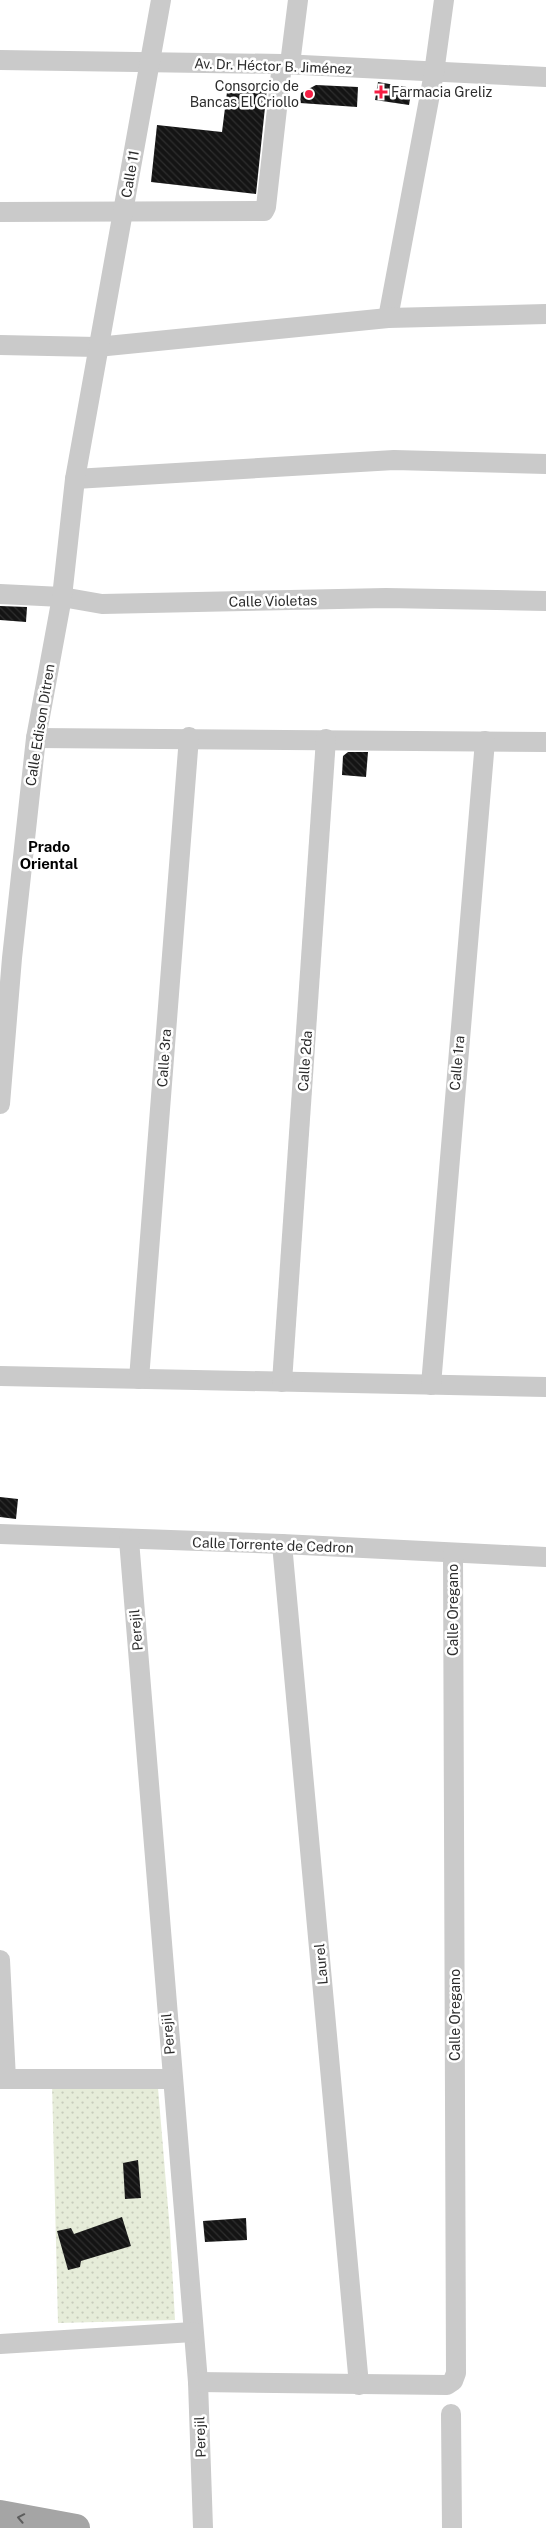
<svg xmlns="http://www.w3.org/2000/svg" width="546" height="2528" viewBox="0 0 546 2528" font-family="'Public Sans',sans-serif">
	<style>
		.grass { fill: url(#grass-dots) }
		.building { fill: url(#building-back-hatch) }
		.lines { fill: none; stroke-linecap: round; stroke-linejoin: round }
		.minor { stroke: #cacaca; stroke-width: 20 }
		.primary { stroke: #a5a5a5; stroke-width: 28 }
		.oneway { stroke: #5d5d5d }
		.poi-dot { fill: #f61e44; stroke: #fff; stroke-width: 2 }
		.labels { text-anchor: middle; dominant-baseline: central; stroke-width: 5; stroke-linejoin: round; paint-order: stroke }
		.street-label { font-size: 14px; fill: #2d2d2d; stroke: #fff }
		.poi-label { font-size: 14px; fill: #2d2d2d; stroke: #fff; text-anchor: end }
		.neighbourhood-label { font-size: 15px; font-weight: bold; fill: #000; stroke: #fff }
	</style>
	<defs>
		<pattern id="grass-dots" width="8" height="8" patternUnits="userSpaceOnUse" patternTransform="scale(1.25)"><rect width="8" height="8" fill="#e6ecd9"/><path d="M2 2h.1M6 6h.1" fill="none" stroke="#c6cbbb" stroke-width="1.8" stroke-linecap="round"/></pattern>
		<pattern id="building-back-hatch" width="6" height="6" patternUnits="userSpaceOnUse" patternTransform="scale(1.25)"><rect width="6" height="6" fill="#141414"/><path d="M-1 5l2 2M0 0l6 6M5-1l2 2" fill="none" stroke="#2e2e2e"/></pattern>
	</defs>
	<rect width="100%" height="100%" fill="#fff"/>
	<path class="grass" d="M52 2083 158 2088 170 2231 175 2320 58 2323Z"/>
	<g class="building">
		<path d="M378 82 412 88 409 105 375 100Z"/>
		<path d="M228 84 267 88 256 194 151 182 157 125 222 132Z"/>
		<path d="M316 85 358 87 357 107 300 103 301 93Z"/>
		<path d="M0 606 27 607 26 622 0 620Z"/>
		<path d="M348 752H368L366 777 342 775 343 756Z"/>
		<path d="M0 1497 18 1499 16 1519 0 1517Z"/>
		<path d="M138 2160 141 2198 125 2199 123 2163Z"/>
		<path d="M122 2217 131 2246 81 2261 80 2267 68 2270 57 2231 71 2228 74 2234Z"/>
		<path d="M246 2218 247 2240 205 2242 203 2221Z"/>
	</g>
	<g class="lines">
		<g class="minor">
			<path d="M0 60 282 64 546 77"/>
			<path d="M290 64 298 0"/>
			<path d="M0 212 264 211 266 207 282 64"/>
			<path d="M388 318 434 73 444 0"/>
			<path d="M0 345 97 347 388 318 546 314"/>
			<path d="M75 479 394 460 546 464"/>
			<path d="M0 594 62 597 102 604 386 598 546 601"/>
			<path d="M36 738 546 742"/>
			<path d="M0 1104 12 958 36 738 62 597 75 479 161 0"/>
			<path d="M0 1376 546 1387"/>
			<path d="M139 1379 189 737"/>
			<path d="M282 1382 326 739"/>
			<path d="M431 1385 485 741"/>
			<path d="M0 1534 282 1544 546 1557"/>
			<path d="M129 1540 198 2382 203 2528"/>
			<path d="M282 1544 359 2385"/>
			<path d="M0 1960 6 2079"/>
			<path d="M0 2079H172"/>
			<path d="M0 2344 193 2332"/>
			<path d="M198 2382 447 2385 453 2381 456 2373 453 1554"/>
			<path d="M451 2414 452 2528"/>
		</g>
		<path class="primary" d="M0 2514 76 2528"/>
	</g>
	<defs><path id="oneway-chevron" d="M-2-3.5L2.5 0L-2 3.5" fill="none" stroke-width="1.6" stroke-linecap="round" stroke-linejoin="round" transform="scale(1.25)"/></defs>
	<use class="oneway" href="#oneway-chevron" transform="translate(21 2518) rotate(-169)"/>
	<g class="poi-dot">
		<path d="M378.5 84.5h5v5h5v5h-5v5h-5v-5h-5v-5h5z"/>
		<circle cx="309" cy="94" r="5"/>
	</g>
	<g class="labels">
		<g class="street-label">
			<text transform="translate(273 66) rotate(2)">Av. Dr. Héctor B. Jiménez</text>
			<text transform="translate(130 174) rotate(-80)">Calle 11</text>
			<text transform="translate(273 601) rotate(-1)">Calle Violetas</text>
			<text transform="translate(40 725) rotate(-81)">Calle Edison Ditren</text>
			<text transform="translate(164 1058) rotate(-86)">Calle 3ra</text>
			<text transform="translate(305 1061) rotate(-86)">Calle 2da</text>
			<text transform="translate(457 1063) rotate(-85)">Calle 1ra</text>
			<text transform="translate(273 1545) rotate(2)">Calle Torrente de Cedron</text>
			<text transform="translate(453 1610) rotate(-90)">Calle Oregano</text>
			<text transform="translate(136 1630) rotate(-95)">Perejil</text>
			<text transform="translate(321 1964) rotate(-95)">Laurel</text>
			<text transform="translate(455 2015) rotate(-90)">Calle Oregano</text>
			<text transform="translate(168 2034) rotate(-95)">Perejil</text>
			<text transform="translate(200 2437) rotate(-92)">Perejil</text>
		</g>
		<g class="poi-label">
			<text x="299" y="86">Consorcio de<tspan x="299" dy="16">Bancas El Criollo</tspan></text>
			<text x="391" y="92" text-anchor="start">Farmacia Greliz</text>
		</g>
		<g class="neighbourhood-label">
			<text x="49" y="846">Prado<tspan x="49" dy="17">Oriental</tspan></text>
		</g>
	</g>
</svg>
